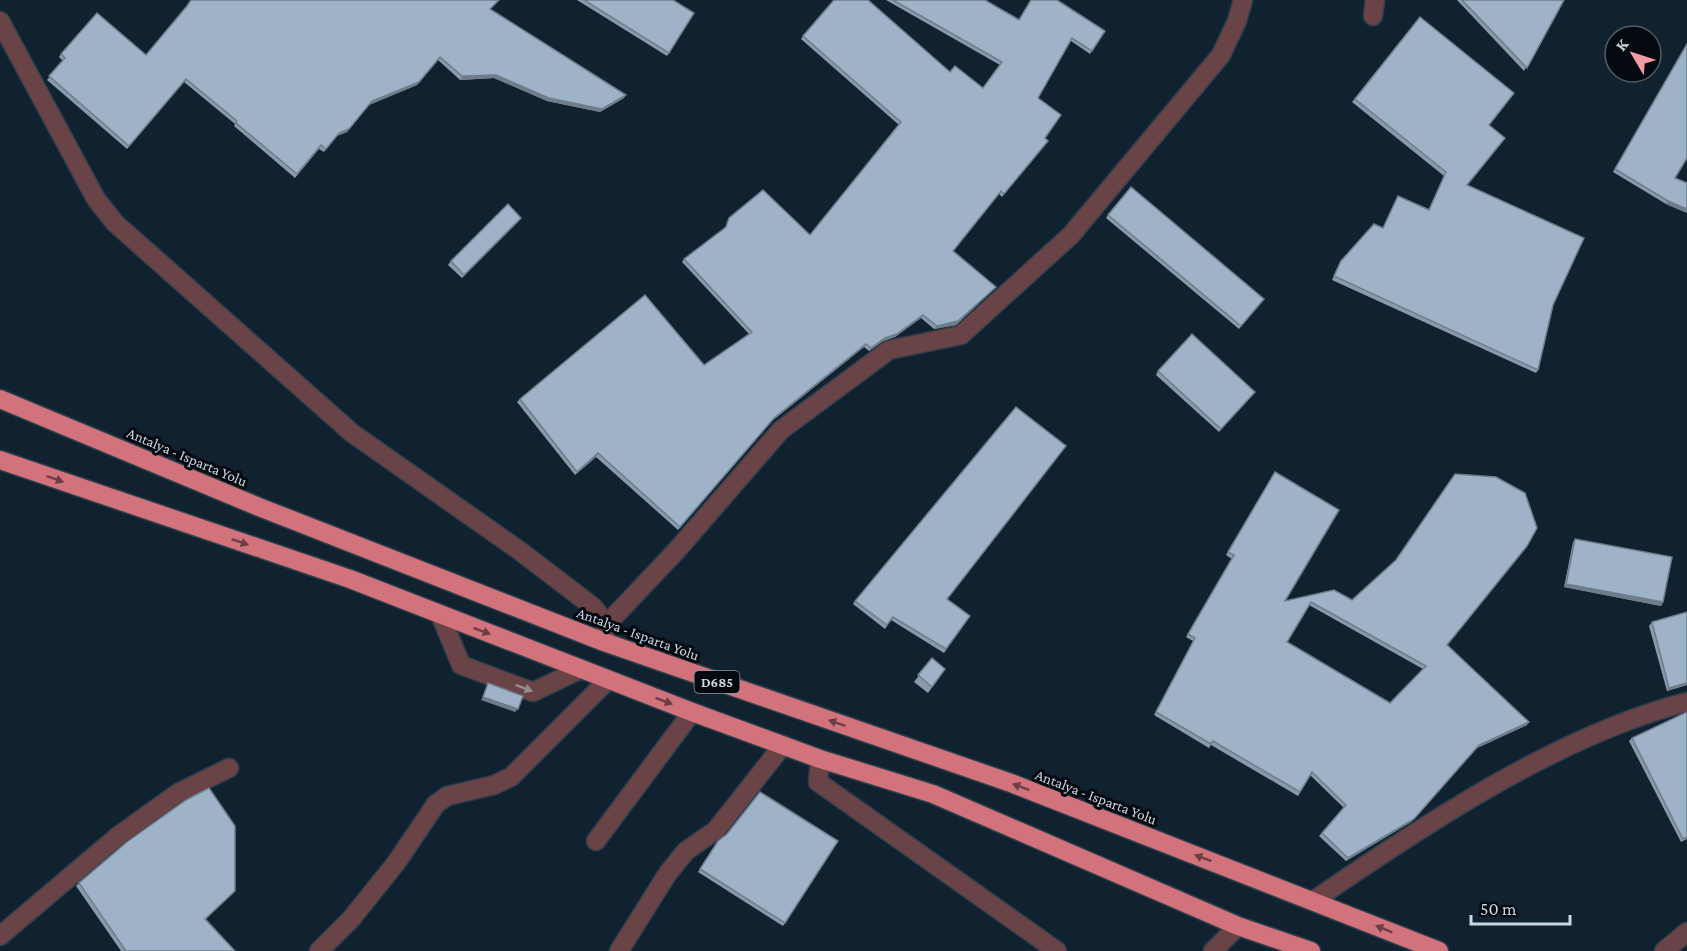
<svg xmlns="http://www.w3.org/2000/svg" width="1687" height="951" viewBox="0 0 1687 951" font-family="'Crimson Pro',serif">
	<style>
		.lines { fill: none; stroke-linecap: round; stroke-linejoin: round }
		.minor-casing { stroke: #2e3e4c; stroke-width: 21 }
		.highway-casing { stroke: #2e3e4c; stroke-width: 21 }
		.minor { stroke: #6a4346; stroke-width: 18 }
		.highway { stroke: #d2727b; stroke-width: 18 }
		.wall { fill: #889aab; fill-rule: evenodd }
		.shaded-wall { fill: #6f7d8b }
		.building { fill: #9eb3c7; stroke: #6f7d8b; stroke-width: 1.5; fill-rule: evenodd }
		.oneway { fill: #6b3e46 }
		.oneway2 { fill: #9a8c93 }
		.labels { text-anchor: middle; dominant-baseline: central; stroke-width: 6; stroke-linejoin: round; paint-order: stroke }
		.shield { fill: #040a10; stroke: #8f99a2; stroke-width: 1.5 }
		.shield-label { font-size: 14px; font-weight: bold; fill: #cbd6e0 }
		.street-label { font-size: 15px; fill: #cbd6e0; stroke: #040a10 }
	</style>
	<rect width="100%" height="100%" fill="#102130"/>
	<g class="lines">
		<g class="minor-casing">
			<g id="minor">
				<path d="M1373 16 1375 0"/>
				<path d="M0 21 96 199 115 223 352 433 520 551 592 606 607 624 605 635"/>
				<path d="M440 614 461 665 533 692 581 669"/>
				<path d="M607 624 677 550 781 430 889 350 961 335 1071 235 1221 55 1237 21 1243 0"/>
				<path d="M820 759 818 782 1057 951"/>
				<path d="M596 841 692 712"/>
				<path d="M1313 901C1422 826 1558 735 1687 702"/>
				<path d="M0 936 118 836 178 793 229 768"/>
				<path d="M319 951 351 919 396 863 436 804 447 796 494 785 511 777 608 680"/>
				<path d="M619 951 668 873 686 851 716 830 783 745"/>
				<path d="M1213 951 1238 926"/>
				<path d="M1664 951 1687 932"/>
			</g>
		</g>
		<g class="highway-casing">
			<g id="highway">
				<path d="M0 399 259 507 604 642 1011 783 1439 951"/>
				<path d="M0 460 350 579 692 712 820 759 933 794 1238 926 1311 951"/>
			</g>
		</g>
		<use href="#minor" class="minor"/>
		<use href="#highway" class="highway"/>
	</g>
	<g class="wall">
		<path d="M577 0H673L694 13 667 56Z"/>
		<path d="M886 0H988H985L1019 19 1105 31 1090 54 1071 41 1038 98 1061 115 1002 197 999 194 953 251 996 287 993 290 956 325 934 329 921 318 895 337 883 341 869 351 864 347 772 421 678 530 596 457 575 475 517 402 520 399 704 365 749 334 682 262 684 259 725 229 727 222 729 218 810 235 899 125 801 39 803 36 950 72 983 88 1000 65Z"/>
		<path d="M1457 0H1564L1524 71Z"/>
		<path d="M490 10 624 98 600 112 547 101 494 78 460 80 438 60 417 85 369 105 347 132 337 136 324 152 319 149 295 178 234 126 235 124 184 82 127 149 47 80 63 61 59 57 61 54 146 55Z"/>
		<path d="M1420 17 1489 125 1467 185 1553 305 1538 370 1536 373 1332 280 1341 261 1383 228 1398 196 1429 209 1444 176 1352 102Z"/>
		<path d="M1687 43 1675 178 1687 183V213L1666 204 1613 172Z"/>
		<path d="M1108 215 1264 299 1239 329 1106 218Z"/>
		<path d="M521 218 462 278 448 265 451 261Z"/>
		<path d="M1158 371 1252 395 1219 432 1156 375Z"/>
		<path d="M1275 472 1285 601 1352 600 1448 645 1527 725 1477 748 1411 822 1346 861 1319 836 1344 808 1310 775 1298 796 1211 745 1209 748 1154 715 1193 641 1186 637 1232 559 1226 555ZM1309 605 1423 669 1390 703 1287 642Z"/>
		<path d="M1575 539 1663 602 1661 606 1564 587 1573 542Z"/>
		<path d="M947 600 970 616 944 653 891 620 885 629 853 604 855 601Z"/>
		<path d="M1687 612V685L1667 691 1649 626 1652 622Z"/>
		<path d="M932 658 945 669 928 693 914 682Z"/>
		<path d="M1687 712V839L1681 842 1629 741 1632 738Z"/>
		<path d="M727 834 838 841 783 926 698 872 718 841Z"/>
		<path d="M79 883 232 894 206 919 235 951H121L76 886Z"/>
	</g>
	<g class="shaded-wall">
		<path d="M438 60 417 85 369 105 347 132 337 136 324 152 339 133 372 101Z"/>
		<path d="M496 75 626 95 624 98 600 112 547 101 494 78 460 80 462 76Z"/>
		<path d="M1668 201 1687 209V213L1666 204Z"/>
		<path d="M521 218 519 221 462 278 464 275Z"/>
		<path d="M996 287 993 290 956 325 934 329 937 326Z"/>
		<path d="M923 315 921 318 895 337 883 341 869 351 871 348 885 338Z"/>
		<path d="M866 344 864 347 772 421 678 530 774 418Z"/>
		<path d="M598 453 596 457 575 475 577 472Z"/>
		<path d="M1566 584 1663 602 1661 606 1564 587Z"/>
		<path d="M1687 683V685L1667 691 1669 688Z"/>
		<path d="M483 697 518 709 515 712 481 700Z"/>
		<path d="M1529 722 1527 725 1477 748 1411 822 1346 861 1348 858 1479 745Z"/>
		<path d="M235 891 232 894 203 922 205 919Z"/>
	</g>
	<g class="building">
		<path d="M191 0H499L490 9 626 95 602 109 549 98 496 75 462 76 440 57 419 82 372 101 349 129 339 133 326 149 321 145 297 174 236 123 237 121 186 79 129 146 49 76 65 58 61 54 97 13 146 55 187 6Z"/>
		<path d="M584 0H673L694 13 669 53Z"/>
		<path d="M834 0H868L950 72 955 66 983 88 1002 62 893 0H985L1019 20 1031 0H1057L1105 31 1092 51 1072 38 1038 98 1061 115 1045 138 1048 141 1004 194 1001 191 953 251 996 287 958 321 937 326 923 315 897 334 885 338 871 348 866 344 774 418 680 527 598 453 577 472 520 399 645 295 704 365 752 332 684 259 726 227 729 218 763 190 810 235 901 122 803 36Z"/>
		<path d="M1462 0H1564L1527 68Z"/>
		<path d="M1420 17 1514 93 1489 125 1505 138 1467 185 1584 238 1553 305 1538 370 1334 276 1341 261 1374 224 1383 228 1398 196 1429 210 1446 172 1355 99Z"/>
		<path d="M1687 44V158L1675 178 1687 183V209L1668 201 1615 169Z"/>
		<path d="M1131 187 1264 299 1241 326 1108 215Z"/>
		<path d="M508 204 521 218 464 275 451 261Z"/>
		<path d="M1192 334 1255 392 1221 429 1158 371Z"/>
		<path d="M1016 407 1066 446 947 599 970 616 946 649 893 617 887 625 855 601Z"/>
		<path d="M1275 472 1339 510 1285 601 1334 590 1352 600 1396 560 1455 474 1496 477 1525 493 1537 528 1527 546 1447 645 1529 722 1479 745 1414 819 1348 858 1322 833 1346 805 1312 772 1300 792 1213 741 1211 744 1156 712 1195 638 1188 634 1234 555 1228 552ZM1311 602 1426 666 1390 703 1287 642Z"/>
		<path d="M1575 539 1672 557 1663 602 1566 584Z"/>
		<path d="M1687 612V683L1669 688 1652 622Z"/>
		<path d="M932 658 945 669 932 687 918 675Z"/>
		<path d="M488 683 523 696 518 709 483 697Z"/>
		<path d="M1687 712V837L1683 839 1632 738Z"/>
		<path d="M209 788 235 826V891L205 919 235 951H126L79 883 127 842 186 800Z"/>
		<path d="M760 792 838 841 785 923 700 869 718 841 727 834Z"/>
	</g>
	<defs><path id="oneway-solid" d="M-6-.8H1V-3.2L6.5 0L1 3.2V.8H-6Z" transform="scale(1.5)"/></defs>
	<g class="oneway">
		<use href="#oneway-solid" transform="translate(55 479) rotate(19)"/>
		<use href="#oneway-solid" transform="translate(240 542) rotate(19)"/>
		<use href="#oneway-solid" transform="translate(482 631) rotate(21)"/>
		<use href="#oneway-solid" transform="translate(664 701) rotate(21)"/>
		<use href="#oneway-solid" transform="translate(837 723) rotate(-161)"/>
		<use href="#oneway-solid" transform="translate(1021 787) rotate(-159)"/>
		<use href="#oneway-solid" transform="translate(1203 858) rotate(-159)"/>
		<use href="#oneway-solid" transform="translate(1384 929) rotate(-158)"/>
	</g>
	<use class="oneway2" href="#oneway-solid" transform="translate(524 688) rotate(21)"/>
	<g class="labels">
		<rect class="shield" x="694.5" y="671" width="45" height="22" rx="4.5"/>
		<g class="shield-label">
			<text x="717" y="682">D685</text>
		</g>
		<g class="street-label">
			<text transform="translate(187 457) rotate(23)">Antalya - Isparta Yolu</text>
			<text transform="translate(638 634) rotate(20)">Antalya - Isparta Yolu</text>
			<text transform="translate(1096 797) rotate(21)">Antalya - Isparta Yolu</text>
		</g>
	</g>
	<g transform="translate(1633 54) rotate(309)"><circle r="28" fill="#040a10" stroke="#545c63" stroke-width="1.5"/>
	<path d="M0-4.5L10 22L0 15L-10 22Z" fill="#f49aa2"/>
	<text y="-9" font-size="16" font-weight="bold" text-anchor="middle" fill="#cbd6e0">K</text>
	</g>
	<path d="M1471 915v9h99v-9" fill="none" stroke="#cbd6e0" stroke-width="3"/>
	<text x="1480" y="915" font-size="18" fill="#cbd6e0" stroke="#040a10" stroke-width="4.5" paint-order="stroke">50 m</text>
</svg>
